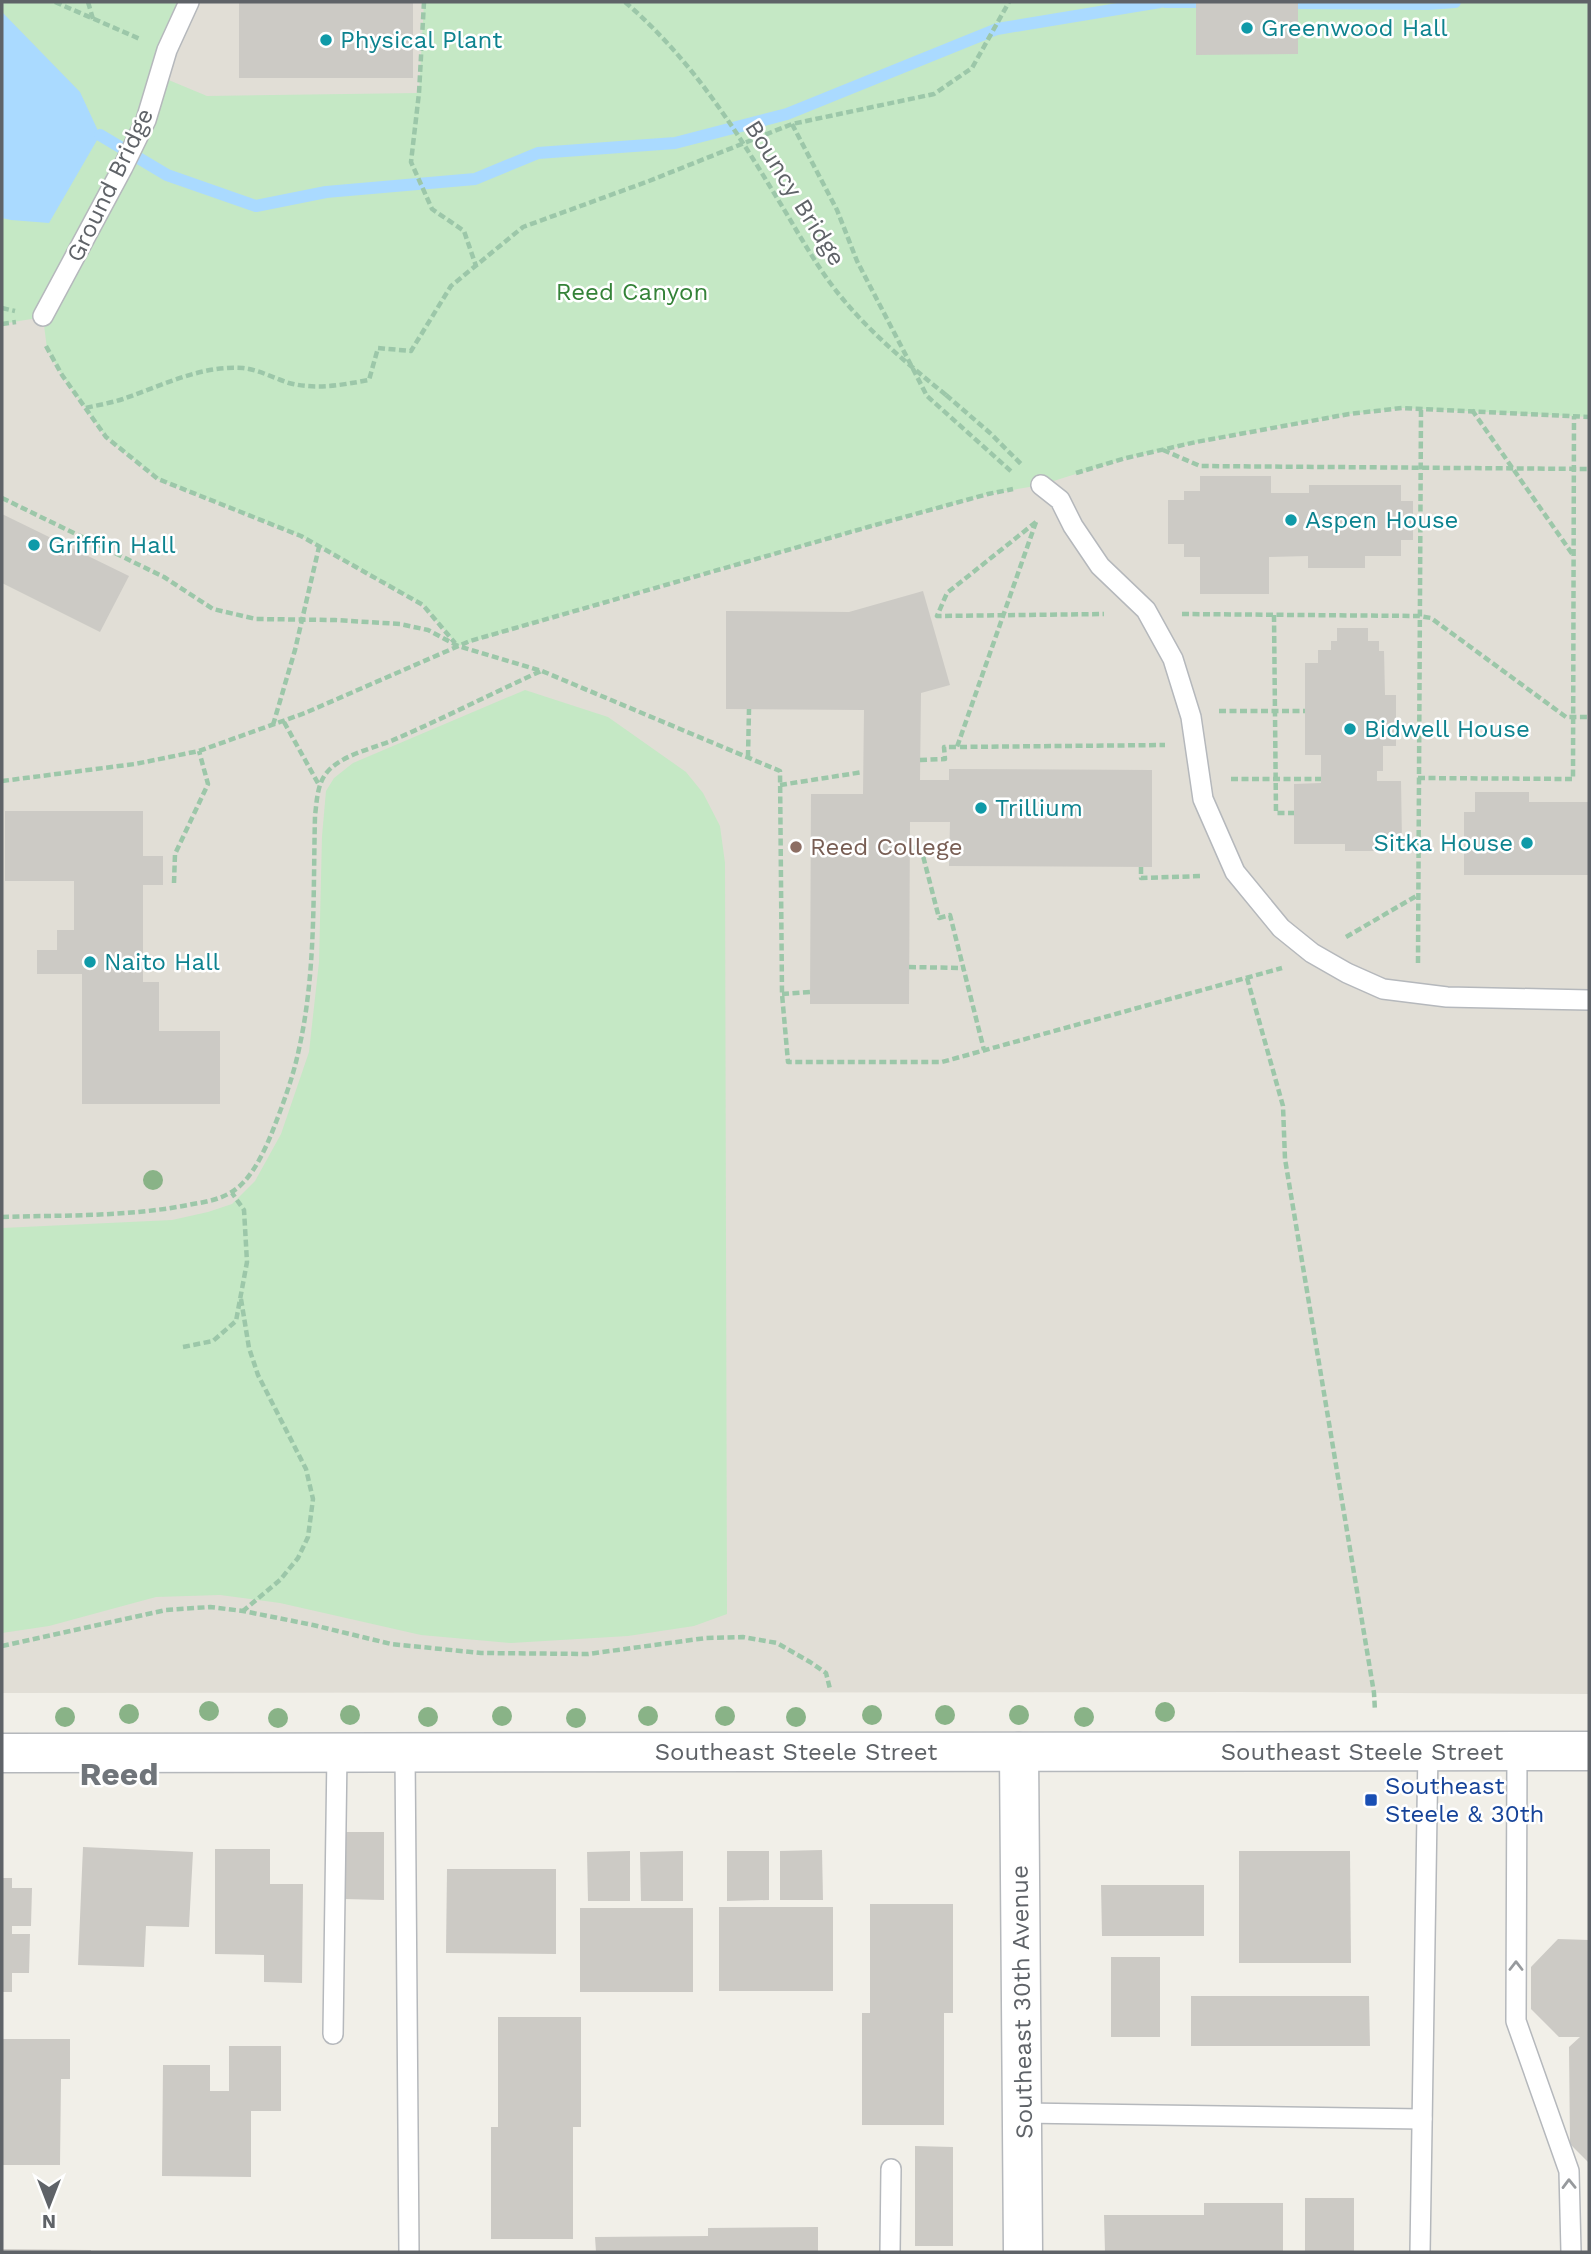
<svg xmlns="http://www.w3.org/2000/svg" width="1591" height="2254" viewBox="0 0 1591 2254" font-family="'Work Sans',sans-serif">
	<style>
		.education { fill: #e1ded6 }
		.green { fill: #c5e8c5 }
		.water { fill: #aadaff }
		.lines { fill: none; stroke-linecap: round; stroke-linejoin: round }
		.stream { stroke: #aadaff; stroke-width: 12 }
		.building { fill: #cccac5 }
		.service-casing { stroke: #b5b8bc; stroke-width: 22 }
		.minor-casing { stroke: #b5b8bc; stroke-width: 41 }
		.tertiary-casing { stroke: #b5b8bc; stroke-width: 41 }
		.path { stroke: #9cc7a9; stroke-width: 4.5; stroke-dasharray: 7 3.5; stroke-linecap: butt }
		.service { stroke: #fff; stroke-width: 19 }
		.minor { stroke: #fff; stroke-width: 38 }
		.tertiary { stroke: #fff; stroke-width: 38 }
		.path-bridge { stroke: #9cc7a9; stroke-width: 4.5; stroke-dasharray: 7 3.5; stroke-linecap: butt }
		.tree { fill: #89b387 }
		.oneway { stroke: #979a9d }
		.culture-dot { fill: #0f9aa8; stroke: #fff; stroke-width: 2.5 }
		.education-dot { fill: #8d6e63; stroke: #fff; stroke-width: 2.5 }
		.transit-dot { fill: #1a4fb4; stroke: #fff; stroke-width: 2.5 }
		.labels { text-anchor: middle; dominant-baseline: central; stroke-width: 5; stroke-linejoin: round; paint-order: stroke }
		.culture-label { font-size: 24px; fill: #0d838f; stroke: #fff; text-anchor: start }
		.street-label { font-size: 24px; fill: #5f6368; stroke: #fff }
		.park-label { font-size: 24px; fill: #348238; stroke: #fff }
		.education-label { font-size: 24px; fill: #785e54; stroke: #fff; text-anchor: start }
		.transit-label { font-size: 24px; fill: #164399; stroke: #fff; text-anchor: start }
		.district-label { font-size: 32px; font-weight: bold; fill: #70757a; stroke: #fff }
	</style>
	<rect width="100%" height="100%" fill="#f1efe8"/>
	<path class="education" d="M2 2H1589V1694L1239 1692 2 1693Z"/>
	<g class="green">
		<path d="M2 2H189L159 76 207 96 419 93 424 2H1589V417L1402 408 1349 414 1250 431 1126 458 1041 485 988 494 662 585 458 646 423 605 301 536 158 479 106 437 62 375 47 349 43 317 2 324Z"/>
		<path d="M525 690 608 717 686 772 703 793 720 826 725 863 727 1614 694 1626 628 1636 511 1643 421 1635 280 1603 220 1595 156 1597 49 1626 2 1633V1228L172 1220 208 1212 232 1204 255 1181 281 1134 309 1052 319 962 322 836 326 791 334 778 353 763Z"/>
	</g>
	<path class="water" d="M2 12 80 92 100 135 49 223 11 220 2 218Z"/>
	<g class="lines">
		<g class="stream">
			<path d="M1165 2H1210"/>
			<path d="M1284 3 1428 4 1455 2"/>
			<path d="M100 135 167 175 256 206 326 192 475 179 538 153 675 143 787 114 997 29 1160 2"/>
		</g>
	</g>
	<g class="building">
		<rect x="239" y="2" width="174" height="76"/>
		<path d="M1196 2H1298V54L1196 55Z"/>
		<path d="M1200 476H1271V493H1309V485H1401V501H1413V540H1401V556H1365V568H1308V556L1269 557V594H1200V557H1184V544H1168V500H1184V491H1200Z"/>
		<path d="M2 514 129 576 100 632 2 583Z"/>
		<path d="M923 591 950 685 921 693 920 780H949V769L1152 770V867L949 866 950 822H910L909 1004H810L811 794H863L864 710 726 709V611L849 612Z"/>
		<path d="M1337 628H1368V641H1379V651H1384L1385 695H1396V746H1383V771H1377V781H1401L1402 842H1382V851H1345V844H1294V784L1321 783V755H1305V663H1318V650H1331V641H1337Z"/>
		<path d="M1475 792H1529V802H1589V875H1464V812H1475Z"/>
		<path d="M5 811H143V856H163V885H143V982H159V1031H220V1104H82V974H37V950H57V930H74V881H5Z"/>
		<path d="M345 1832H384V1900L344 1899Z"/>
		<path d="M83 1847 193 1852 189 1927 146 1926 144 1967 78 1965Z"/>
		<path d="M215 1849H270V1884H303L302 1983 264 1982V1955L215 1954Z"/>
		<path d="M822 1850 823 1900H780V1851Z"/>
		<path d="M630 1851V1901H588L587 1852Z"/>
		<path d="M683 1851V1901H641L640 1852Z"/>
		<path d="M727 1851H769V1900L727 1901Z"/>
		<path d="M1239 1851H1350L1351 1963H1239Z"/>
		<path d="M447 1869H556V1954L446 1953Z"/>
		<path d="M2 1878H12V1888H32L31 1926H12V1934H30L29 1973H12V1992H2Z"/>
		<path d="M1101 1885H1204V1936H1102Z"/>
		<path d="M870 1904H953V2013H944V2125H862V2013H870Z"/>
		<rect x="719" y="1907" width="114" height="84"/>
		<rect x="580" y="1908" width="113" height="84"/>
		<path d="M1558 1939 1589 1940V2163L1570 2144 1569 2047 1580 2037H1559L1531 2009V1967Z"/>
		<rect x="1111" y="1957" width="49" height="80"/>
		<path d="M1191 1996H1369L1370 2046H1191Z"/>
		<path d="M498 2017H581V2127H573V2239H491V2127H498Z"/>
		<path d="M2 2039H70V2079H61L60 2165H2Z"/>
		<path d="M229 2046H281V2111H251V2177L162 2176 163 2065H210V2091H229Z"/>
		<path d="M915 2146 953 2147V2246H915Z"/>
		<rect x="1305" y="2198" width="49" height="54"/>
		<path d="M1204 2203H1283V2252H1105L1104 2215H1204Z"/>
		<path d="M818 2227V2252H596L595 2237 708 2236V2228Z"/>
		<path d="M2 2249 91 2250V2252H2Z"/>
	</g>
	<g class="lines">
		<g class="service-casing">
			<g id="service">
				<path d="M43 316 123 167 146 120 167 50 189 2"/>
				<path d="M1041 485 1060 500 1073 526 1100 566 1146 610 1173 659 1191 717 1203 799 1235 872 1281 928 1312 953 1347 973 1383 989 1447 997 1589 1000"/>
				<path d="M1517 1751 1516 2021 1569 2171 1571 2252"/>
				<path d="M405 1753 409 2252"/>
				<path d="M333 2034 337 1754"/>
				<path d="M1023 2113 1422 2119"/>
				<path d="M890 2252 891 2169"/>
				<path d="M1420 2252 1428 1751"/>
			</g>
		</g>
		<g class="minor-casing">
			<path id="minor" d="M1019 1752 1023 2252"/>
		</g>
		<g class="tertiary-casing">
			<path id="tertiary" d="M2 1753 1589 1751"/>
		</g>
		<g class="path">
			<path d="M55 2 140 39"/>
			<path d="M88 2 93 19"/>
			<path d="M424 2 419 93 411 162 432 209 464 231 476 266"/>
			<path d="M792 124 837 210 857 261 927 396 1013 473"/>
			<path d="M2 308 15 311"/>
			<path d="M2 324 16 322"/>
			<path d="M46 346 62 375 106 437 158 479 301 536 423 605 455 643"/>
			<path d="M946 395 990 433 1022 465"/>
			<path d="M86 408C98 405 111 403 123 399 161 386 201 365 243 368 259 370 274 378 289 383 317 390 341 385 369 380L378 348 411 351 451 286 523 227 649 181 792 124 934 94 972 68 1009 2"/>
			<path d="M1472 410 1573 555"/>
			<path d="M1163 450 1200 466 1589 469"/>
			<path d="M1076 473 1126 458 1196 442 1349 414 1402 408 1589 417"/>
			<path d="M2 498 164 577 213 609 256 619 335 620 400 624 428 630 458 646 542 671 780 771 782 994 788 1062H942L1282 968"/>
			<path d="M1036 522 957 747 1165 745"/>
			<path d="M1036 522 947 593 937 616 1104 614"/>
			<path d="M1182 614 1419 616 1431 618 1566 717H1589"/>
			<path d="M1274 615 1276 813H1294"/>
			<path d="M1219 711H1305"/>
			<path d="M284 722 319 785"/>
			<path d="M273 725 295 650 319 547"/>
			<path d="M748 757 749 709"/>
			<path d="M920 760 945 759 944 747H957"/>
			<path d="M1418 778 1573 779 1574 416"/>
			<path d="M1231 779H1321"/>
			<path d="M2 781 135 764 199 751 305 713 470 641 868 527 988 494 1013 489"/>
			<path d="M780 785 863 772"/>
			<path d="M909 847 921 848 939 918 950 915 984 1050"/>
			<path d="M1141 867V878L1203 876"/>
			<path d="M174 883 175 854 208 784 199 751"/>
			<path d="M1346 937 1418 895"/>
			<path d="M1418 963 1421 409"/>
			<path d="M909 967 964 968"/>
			<path d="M1247 978 1283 1106 1285 1159 1374 1693 1375 1711"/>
			<path d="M782 994 810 992"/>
			<path d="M2 1217C65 1215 130 1217 193 1204 205 1202 217 1200 228 1194 249 1184 262 1156 271 1135 282 1107 293 1078 299 1049 316 973 313 894 315 816 317 800 317 782 329 770 346 753 376 748 398 738 446 717 493 693 541 671"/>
			<path d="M241 1299 249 1348 258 1375 306 1469 313 1499 308 1537 298 1558 280 1580 243 1611"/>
			<path d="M183 1347 213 1341 236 1321 247 1262 244 1210 232 1193"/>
			<path d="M2 1646 166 1610 210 1607 243 1611 313 1625 391 1644 481 1653 588 1654 706 1638 743 1637 777 1643 810 1662 826 1673 830 1689"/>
		</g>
		<use href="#service" class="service"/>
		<use href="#minor" class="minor"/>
		<use href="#tertiary" class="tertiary"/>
		<path class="path-bridge" d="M625 2C690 58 733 125 777 198 795 227 811 257 831 284 863 327 904 361 946 395"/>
	</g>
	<g class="tree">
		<circle cx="153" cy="1180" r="10"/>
		<circle cx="209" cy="1711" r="10"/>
		<circle cx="1165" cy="1712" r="10"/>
		<circle cx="129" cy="1714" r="10"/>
		<circle cx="350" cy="1715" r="10"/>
		<circle cx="872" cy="1715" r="10"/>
		<circle cx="945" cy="1715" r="10"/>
		<circle cx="1019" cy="1715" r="10"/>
		<circle cx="502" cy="1716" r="10"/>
		<circle cx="648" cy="1716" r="10"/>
		<circle cx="725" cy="1716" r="10"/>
		<circle cx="65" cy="1717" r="10"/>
		<circle cx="428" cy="1717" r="10"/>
		<circle cx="796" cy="1717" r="10"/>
		<circle cx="1084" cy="1717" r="10"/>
		<circle cx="278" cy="1718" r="10"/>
		<circle cx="576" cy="1718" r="10"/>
	</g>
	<defs><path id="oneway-chevron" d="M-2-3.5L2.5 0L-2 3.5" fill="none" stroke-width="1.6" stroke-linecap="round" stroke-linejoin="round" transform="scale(1.75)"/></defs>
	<g class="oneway">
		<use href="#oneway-chevron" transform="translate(1516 1966) rotate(-90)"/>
		<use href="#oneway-chevron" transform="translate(1569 2184) rotate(-91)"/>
	</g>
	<g class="culture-dot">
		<circle cx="1247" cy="28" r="7"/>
		<circle cx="326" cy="40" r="7"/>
		<circle cx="1291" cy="520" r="7"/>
		<circle cx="34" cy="545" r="7"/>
		<circle cx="1350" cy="729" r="7"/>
		<circle cx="981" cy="808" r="7"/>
		<circle cx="1527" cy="843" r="7"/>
		<circle cx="90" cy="962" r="7"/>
	</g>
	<circle class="education-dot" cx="796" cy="847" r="7"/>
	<rect class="transit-dot" x="1364" y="1793" width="14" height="14" rx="3.5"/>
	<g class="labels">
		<g class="culture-label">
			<text x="1261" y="28">Greenwood Hall</text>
			<text x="340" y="40">Physical Plant</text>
			<text x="1305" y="520">Aspen House</text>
			<text x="48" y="545">Griffin Hall</text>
			<text x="1364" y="729">Bidwell House</text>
			<text x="995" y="808">Trillium</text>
			<text x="1513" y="843" text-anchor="end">Sitka House</text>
			<text x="104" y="962">Naito Hall</text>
		</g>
		<g class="street-label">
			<text transform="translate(110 185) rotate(-64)">Ground Bridge</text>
			<text transform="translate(795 193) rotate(58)">Bouncy Bridge</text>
			<text x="796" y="1752">Southeast Steele Street</text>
			<text x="1362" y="1752">Southeast Steele Street</text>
			<text transform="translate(1022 2002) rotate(-91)">Southeast 30th Avenue</text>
		</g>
		<g class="park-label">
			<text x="632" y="292">Reed Canyon</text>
		</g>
		<g class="education-label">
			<text x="810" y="847">Reed College</text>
		</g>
		<g class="transit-label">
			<text x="1385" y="1786">Southeast<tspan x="1385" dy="28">Steele &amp; 30th</tspan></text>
		</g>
		<g class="district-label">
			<text x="119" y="1774">Reed</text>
		</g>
	</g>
	<rect width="1591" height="2254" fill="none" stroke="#5f6368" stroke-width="7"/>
	<g transform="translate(49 2205) rotate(180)" stroke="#ffffff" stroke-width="5" paint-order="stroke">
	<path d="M0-5L12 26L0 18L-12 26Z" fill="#5f6368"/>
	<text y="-10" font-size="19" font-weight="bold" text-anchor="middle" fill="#5f6368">N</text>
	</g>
</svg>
